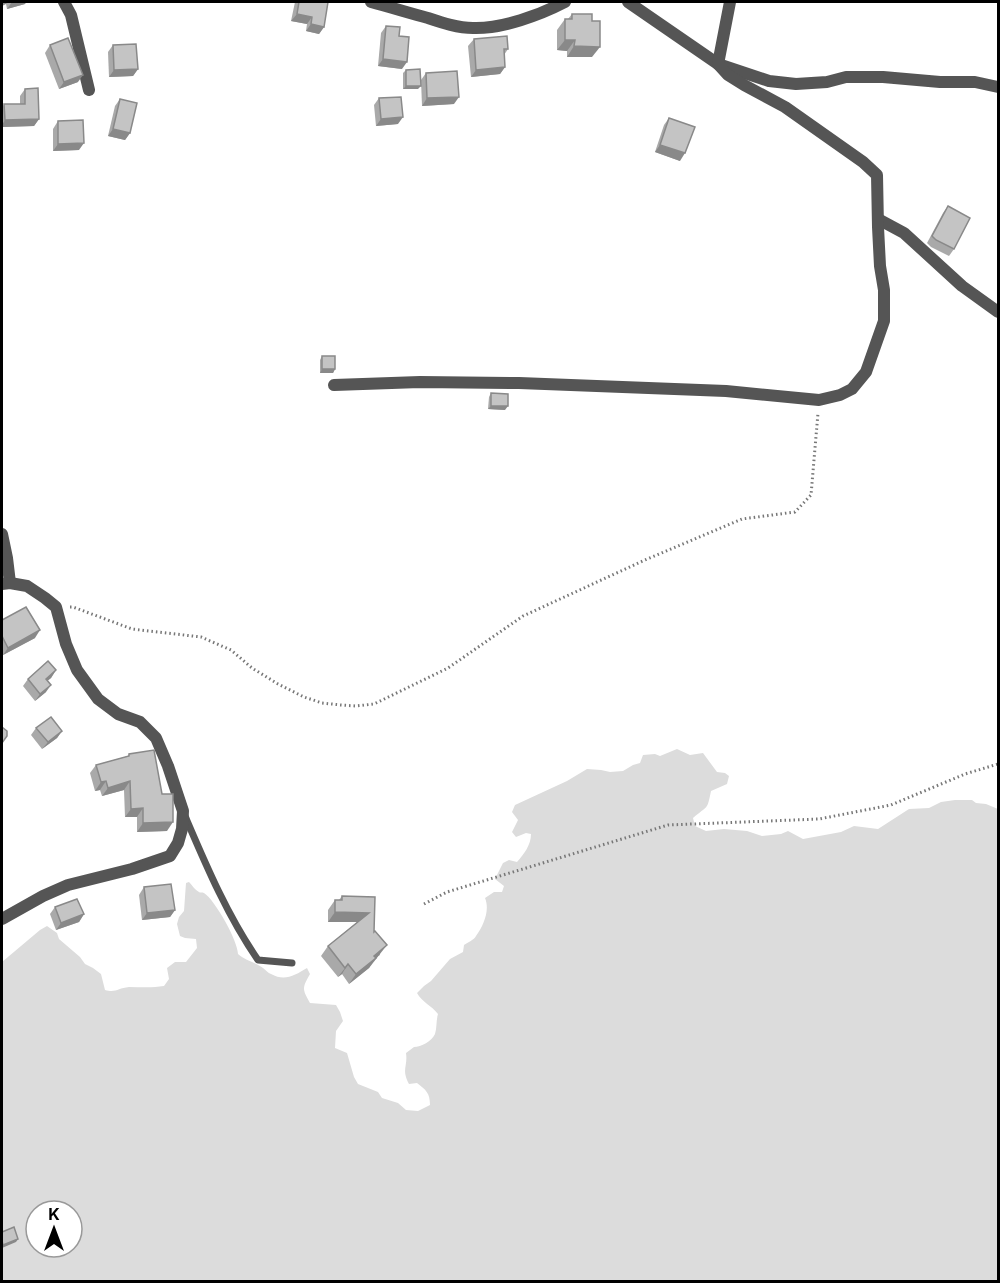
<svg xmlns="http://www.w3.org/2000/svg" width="1000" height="1283" viewBox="0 0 1000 1283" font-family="Inter,sans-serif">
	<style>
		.green { fill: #dcdcdc; fill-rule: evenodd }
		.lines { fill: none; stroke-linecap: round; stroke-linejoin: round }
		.path { stroke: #777; stroke-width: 3; stroke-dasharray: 1.5 3; stroke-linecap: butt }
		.service { stroke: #555; stroke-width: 7 }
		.minor { stroke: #555; stroke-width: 12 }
		.wall { fill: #a9a9a9 }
		.shaded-wall { fill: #898989 }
		.building { fill: #c4c4c4; stroke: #898989; stroke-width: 1.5 }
	</style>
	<rect width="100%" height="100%" fill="#fff"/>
	<path class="green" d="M677 749 690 755 703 753 717 772 725 773 729 776 727 784 711 791C707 811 708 805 693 818L695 826 706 831 724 829 747 831 762 836 781 834 788 831 803 839 841 832 854 826 878 829 909 809 929 808 941 802 955 800H972L976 803 986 804 998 809V1281H2V962L40 930 47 926 57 933 59 939 80 957 85 964 93 968 101 974 105 990C116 993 118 988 129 987 141 987 152 988 164 986L169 979 167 968 175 962H186L197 948 196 939 185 938 180 936 177 924 179 917 184 911 186 883 189 882C192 885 195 890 199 892 200 893 202 892 204 893 215 900 238 941 238 954 246 961 255 962 263 968 266 970 268 973 271 974 285 982 295 975 307 968L310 974C302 988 302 989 310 1003L336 1005 340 1012 343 1021 336 1031 335 1048 347 1053 354 1077 358 1084 378 1092 382 1098 398 1103 406 1110 418 1111 430 1105C430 1093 426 1090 417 1083L409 1084C401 1069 408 1067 406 1053L414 1047C421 1047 432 1041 435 1034 437 1028 436 1020 438 1014 432 1006 422 1002 417 993L424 986 431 981 450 959 463 952 464 945C468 942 474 940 476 936 484 925 490 910 485 898L494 892H502L504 886 495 879 503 863 509 860 517 862C524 854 531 845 531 834L526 833 516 837 512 832 518 820 512 812 515 805 567 781 587 769 601 770 610 772 623 771 633 765 640 763 643 755 655 754 660 756ZM36 1211H72V1247H36Z"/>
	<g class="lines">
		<g class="path">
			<path d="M70 607H73L132 629 201 637 231 650 252 668 278 684 304 697 322 703 341 705 356 706 374 704 448 668 523 616 645 560 742 519 795 512 811 495 818 413"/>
			<path d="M424 904 447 892 668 825 819 819 891 805 965 774 998 764"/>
		</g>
		<path class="service" d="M185 816C206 865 227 915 258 960L292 963"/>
		<g class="minor">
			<path d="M64 2 71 15 89 90"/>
			<path d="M371 2C390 7 409 13 428 18 443 23 458 28 473 28 502 29 540 15 565 2"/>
			<path d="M628 2 718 64 769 81 796 84 827 82 846 77H883L940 82H975L998 87"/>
			<path d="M878 219 904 233 962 286 998 312"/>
			<path d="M334 385 420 382 519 383 726 391 819 400 840 395 852 389 866 372 884 321V290L880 266 878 227 877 175 863 162 785 107 744 85 728 75 718 64 730 2"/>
			<path d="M2 534 7 558 10 583"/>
			<path d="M2 584 10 583 27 586 45 598 56 607 66 644 77 670 98 699 118 714 140 722 156 738 168 766 183 811 182 829 178 843 170 856 132 869 68 885 43 896 2 919"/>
		</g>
	</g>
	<g class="wall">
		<path d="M2 2H26L25 4 7 9 6 4Z"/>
		<path d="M295 2H328L324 27 319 34 306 31 307 24 291 21Z"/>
		<path d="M572 14 592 57H567V51L557 50V30L565 19H568Z"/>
		<path d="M386 26 399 36 402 69 378 66 381 33Z"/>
		<path d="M474 39 508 49 504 55 505 67 500 74 471 77 468 46Z"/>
		<path d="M50 45 78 82 59 89 45 53Z"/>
		<path d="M113 45 138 69 133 76 109 77 108 52Z"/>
		<path d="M406 70 418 89H403V73Z"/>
		<path d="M426 73 454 104 422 106 421 80Z"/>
		<path d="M25 89 39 119 34 126 2 127V109L4 104H20V96Z"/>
		<path d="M379 98 398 124 376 126 374 105Z"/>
		<path d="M120 99 130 133 125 140 108 136 115 106Z"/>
		<path d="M669 118 680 161 655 152 664 125Z"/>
		<path d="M58 121 79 150 53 151V129Z"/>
		<path d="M948 206 954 249 949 256 931 247 927 243 943 213Z"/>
		<path d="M322 356 335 369 333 373H320V360Z"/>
		<path d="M491 393 505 410 488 409 489 397Z"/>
		<path d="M2 620 35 638 3 655 2 652Z"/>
		<path d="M56 670 51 678 47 681 46 692 35 701 23 686 28 679Z"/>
		<path d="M36 728 62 731 57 738 42 749 31 735Z"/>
		<path d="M129 754 167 831 137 832V817H125L124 790 102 796 100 790 95 791 90 773 96 765 128 756Z"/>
		<path d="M144 887 175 910 170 917 142 920 139 895Z"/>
		<path d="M342 896 374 932 380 955 375 958 369 968 349 984 342 974 338 977 321 956 328 946 357 922H328V910L335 900H339Z"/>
		<path d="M55 907 84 914 79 922 56 930 50 914Z"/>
	</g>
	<g class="shaded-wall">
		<path d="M2 2H8L6 4 2 6Z"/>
		<path d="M12 2H26L25 4 7 9Z"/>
		<path d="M297 14 312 17 307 24 291 21Z"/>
		<path d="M311 24 324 27 319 34 306 31Z"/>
		<path d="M565 40H575L567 51 557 50Z"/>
		<path d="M574 46 600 47 592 57H567Z"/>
		<path d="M383 59 407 62 402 69 378 66Z"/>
		<path d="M505 67 500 74 471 77 476 70Z"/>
		<path d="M138 69 133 76 109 77 114 70Z"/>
		<path d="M83 75 78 82 59 89 64 82Z"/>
		<path d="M406 86H421L418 89H403Z"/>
		<path d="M459 97 454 104 422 106 427 98Z"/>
		<path d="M403 117 398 124 376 126 381 119Z"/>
		<path d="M39 119 34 126 2 127V125L5 120Z"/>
		<path d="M113 129 130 133 125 140 108 136Z"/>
		<path d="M84 143 79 150 53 151 58 144Z"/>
		<path d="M660 145 685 153 680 161 655 152Z"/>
		<path d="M322 369H335L333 373H320Z"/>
		<path d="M491 406H508L505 410 488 409Z"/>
		<path d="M40 630 35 638 3 655 8 648Z"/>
		<path d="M56 670 51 678 41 686 46 679Z"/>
		<path d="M51 685 46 692 35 701 40 694Z"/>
		<path d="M62 731 57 738 42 749 48 742Z"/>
		<path d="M106 781 100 790 95 791 101 782Z"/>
		<path d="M130 781 124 790 102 796 108 788Z"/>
		<path d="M143 808 137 817H125L131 809Z"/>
		<path d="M173 822 167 831 137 832 143 823Z"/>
		<path d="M175 910 170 917 142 920 147 913Z"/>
		<path d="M335 912 369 913 363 922H328Z"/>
		<path d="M84 914 79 922 56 930 61 923Z"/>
		<path d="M387 945 369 968 349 984 356 974 374 956Z"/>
		<path d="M348 964 342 974 338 977 345 968Z"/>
		<path d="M18 1239 16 1242 2 1248 3 1245Z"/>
	</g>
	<g class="building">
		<path d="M299 2H328L324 27 311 24 312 17 297 14Z"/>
		<path d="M572 14H592V21H600V47L574 46 575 40H565V19H572Z"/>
		<path d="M386 26 400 27 399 36 409 37 407 62 383 59Z"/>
		<path d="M507 36 508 49H504L505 67 476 70 474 39Z"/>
		<path d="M68 38 83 75 64 82 50 45Z"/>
		<path d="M136 44 138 69 114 70 113 45Z"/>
		<path d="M420 69 421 86H406V70Z"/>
		<path d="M457 71 459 97 427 98 426 73Z"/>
		<path d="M38 88 39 119 5 120 4 104H25V89Z"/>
		<path d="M401 97 403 117 381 119 379 98Z"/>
		<path d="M120 99 137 103 130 133 113 129Z"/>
		<path d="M669 118 695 127 685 153 660 145Z"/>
		<path d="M83 120 84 143 58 144V121Z"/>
		<path d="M948 206 970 218 954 249 936 240 932 236Z"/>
		<rect x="322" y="356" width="13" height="13"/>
		<path d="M491 393 508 394V406H491Z"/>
		<path d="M26 607 40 630 8 648 2 636V620Z"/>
		<path d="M48 661 56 670 46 679 51 685 40 694 28 679Z"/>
		<path d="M51 717 62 731 48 742 36 728Z"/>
		<path d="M2 727 7 731V736L2 743Z"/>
		<path d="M154 750 162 794H173V822L143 823V808L131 809 130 781 108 788 106 781 101 782 96 765 129 756V754Z"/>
		<path d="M171 884 175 910 147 913 144 887Z"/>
		<path d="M342 896 375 897 374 932 375 931 387 945 374 956 376 958 356 974 348 964 345 968 328 946 369 913 335 912V900H342Z"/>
		<path d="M77 899 84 914 61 923 55 907Z"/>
		<path d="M14 1227 18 1239 3 1245 2 1241V1232Z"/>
	</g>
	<rect width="1000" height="1283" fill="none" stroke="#000000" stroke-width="6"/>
	<g transform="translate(54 1229)"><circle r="28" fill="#ffffff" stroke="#999999" stroke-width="1.5"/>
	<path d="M0-4.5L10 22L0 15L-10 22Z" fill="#000000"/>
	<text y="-9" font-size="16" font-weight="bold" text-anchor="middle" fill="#000000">K</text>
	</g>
</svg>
